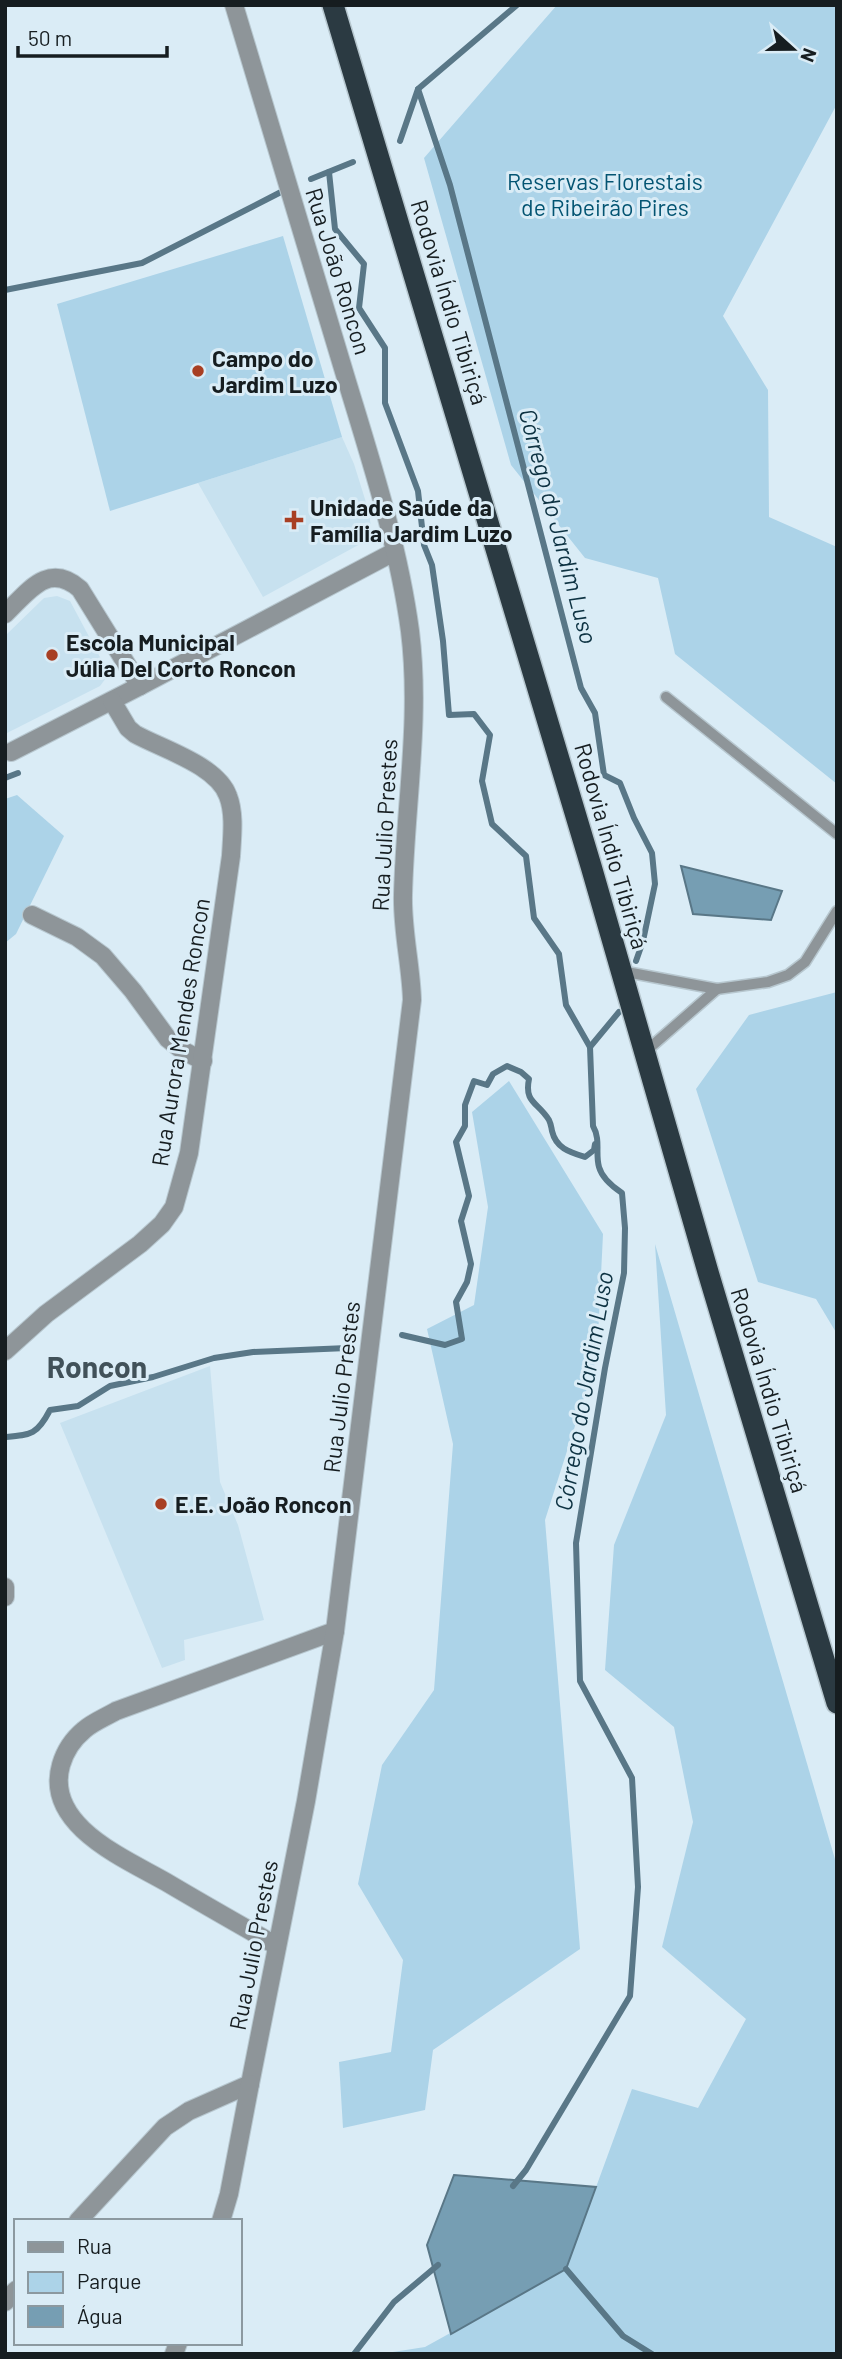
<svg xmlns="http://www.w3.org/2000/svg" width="842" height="2359" viewBox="0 0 842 2359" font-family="Barlow,sans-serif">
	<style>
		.built { fill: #c7e1ef }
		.green { fill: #acd3e8 }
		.water { fill: #769eb3; stroke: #597787; stroke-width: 2 }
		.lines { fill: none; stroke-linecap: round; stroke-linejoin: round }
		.stream { stroke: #597787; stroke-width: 6 }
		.lane-casing { stroke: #b7c7cf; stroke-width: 13 }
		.street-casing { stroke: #b7c7cf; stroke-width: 20 }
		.highway-casing { stroke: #b7c7cf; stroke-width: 24 }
		.lane { stroke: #8e9599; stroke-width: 10 }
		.street { stroke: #8e9599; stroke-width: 18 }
		.highway { stroke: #2b3a42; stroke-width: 21 }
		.poi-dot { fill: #a83f23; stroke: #daecf6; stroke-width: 2.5 }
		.labels { text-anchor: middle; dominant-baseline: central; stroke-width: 6; stroke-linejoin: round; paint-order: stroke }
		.park-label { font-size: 23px; fill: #035472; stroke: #daecf6 }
		.street-label { font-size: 23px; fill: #161d20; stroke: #daecf6 }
		.poi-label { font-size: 23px; font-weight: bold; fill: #161d20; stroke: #daecf6; text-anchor: start }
		.water-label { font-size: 24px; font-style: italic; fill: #0d3242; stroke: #daecf6 }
		.district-label { font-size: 30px; font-weight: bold; fill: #415159; stroke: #daecf6 }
	</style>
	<rect width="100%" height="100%" fill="#daecf6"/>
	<g class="built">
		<path d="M342 437 354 464 369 512 371 528 362 543 263 597 198 483Z"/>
		<path d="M57 596 70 601 109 674 100 686 5 734V636L44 598Z"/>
		<path d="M210 1366 220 1482 238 1525 264 1620 184 1640 185 1660 162 1668 60 1423Z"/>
	</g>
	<g class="green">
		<path d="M557 5H837V104L723 316 768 390 769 517 837 547V784L675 654 658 578 585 558 511 465 424 158Z"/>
		<path d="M283 236 342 437 110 511 57 304Z"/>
		<path d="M17 795 64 836 16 934 5 943V799Z"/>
		<path d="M837 992V1334L816 1299 758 1282 696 1089 749 1015Z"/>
		<path d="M509 1081 603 1234 597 1357 545 1520 580 1949 433 2050 425 2110 343 2128 339 2062 391 2052 403 1960 358 1884 382 1765 434 1690 453 1444 427 1329 474 1305 488 1207 472 1112Z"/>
		<path d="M655 1244 837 1866V2354H380L425 2347 566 2269 632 2089 698 2108 746 2019 662 1947 693 1822 674 1727 605 1670 614 1545 666 1415Z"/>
	</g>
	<g class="water">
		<path d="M681 866 782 891 771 920 693 914Z"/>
		<path d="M454 2175 596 2187 566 2269 451 2334 427 2245Z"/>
	</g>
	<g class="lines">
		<g class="stream">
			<path d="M418 89 450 185 581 688 595 713 604 775 620 783 634 818 652 853 655 884 643 941 636 961"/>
			<path d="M400 141 418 89 517 5"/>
			<path d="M329 172 335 229 364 264 359 308 385 348V403L418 491 424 545 432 565 443 641 449 715 474 714 490 735 482 781 492 824 526 856 534 918 559 954 566 1005 590 1047 593 1126C601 1140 595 1153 599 1167 602 1178 613 1187 622 1193L625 1228 624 1273 605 1368 576 1543 580 1681 632 1778 638 1887 630 1996 526 2170 513 2186"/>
			<path d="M311 179 353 162"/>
			<path d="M5 290 142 263 281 192"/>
			<path d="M5 778 18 773"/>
			<path d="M590 1047 619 1012"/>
			<path d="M402 1335 445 1345 462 1339 456 1302 467 1282 471 1264 461 1221 469 1196 456 1142 465 1126V1105L474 1081 487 1085 493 1074 507 1066 521 1072 529 1079C524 1103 538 1102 549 1120 551 1124 551 1126 552 1131 556 1148 569 1152 585 1157L594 1150 595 1144"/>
			<path d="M5 1437C31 1435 37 1435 50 1410L78 1406 110 1386 153 1377 214 1358 253 1352 347 1348"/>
			<path d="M566 2269 623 2336 652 2354"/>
			<path d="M354 2354 394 2302 438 2265"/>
		</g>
		<g class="lane-casing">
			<g id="lane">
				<path d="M666 697 837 834"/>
				<path d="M621 971 717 989 768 982 788 975 805 962 837 911"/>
				<path d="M645 1052 717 989"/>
			</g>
		</g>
		<g class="street-casing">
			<g id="street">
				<path d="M5 614C28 592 48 561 80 589L140 686"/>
				<path d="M11 752 140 686 394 552"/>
				<path d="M32 915 77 937 103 956 133 991 168 1039 182 1050 203 1061"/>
				<path d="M5 1351 46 1314 140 1244 162 1224 174 1207 189 1153 231 856C232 837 235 814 228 796 217 765 162 749 135 734L128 728 112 701"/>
				<path d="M5 1587V1597"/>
				<path d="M277 1946C240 1925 203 1904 166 1882 124 1858 44 1825 61 1765 65 1751 72 1740 84 1730 93 1722 106 1717 116 1711L335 1631"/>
				<path d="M78 2221 165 2127 189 2111 250 2084 306 1801 335 1631 412 1000C411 965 402 930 403 895 405 807 421 719 410 631 398 541 368 452 342 365 306 245 270 125 234 5"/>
				<path d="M221 2221 229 2194 250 2084"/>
				<path d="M5 2302 16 2290"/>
				<path d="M174 2354 178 2343"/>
			</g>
		</g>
		<g class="highway-casing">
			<path id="highway" d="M333 5 591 866 708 1272 837 1703"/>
		</g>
		<use href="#lane" class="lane"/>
		<use href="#street" class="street"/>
		<use href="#highway" class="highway"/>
	</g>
	<g class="poi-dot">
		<circle cx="198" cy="371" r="7"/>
		<path d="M290.5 509.5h7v7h7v7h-7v7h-7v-7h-7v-7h7z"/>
		<circle cx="52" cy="655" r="7"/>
		<circle cx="161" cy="1504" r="7"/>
	</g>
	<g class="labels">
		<g class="park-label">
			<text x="605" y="181">Reservas Florestais<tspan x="605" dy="26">de Ribeirão Pires</tspan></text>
		</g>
		<g class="street-label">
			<text transform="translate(339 271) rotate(73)">Rua João Roncon</text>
			<text transform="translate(450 302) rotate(73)">Rodovia Índio Tibiriçá</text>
			<text transform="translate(384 825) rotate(-87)">Rua Julio Prestes</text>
			<text transform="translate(612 846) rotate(74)">Rodovia Índio Tibiriçá</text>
			<text transform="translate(180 1032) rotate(-81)">Rua Aurora Mendes Roncon</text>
			<text transform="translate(341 1387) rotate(-83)">Rua Julio Prestes</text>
			<text transform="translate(770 1390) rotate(73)">Rodovia Índio Tibiriçá</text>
			<text transform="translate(253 1945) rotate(-79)">Rua Julio Prestes</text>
		</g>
		<g class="poi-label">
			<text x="212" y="358">Campo do<tspan x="212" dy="26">Jardim Luzo</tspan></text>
			<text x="310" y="507">Unidade Saúde da<tspan x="310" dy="26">Família Jardim Luzo</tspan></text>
			<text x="66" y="642">Escola Municipal<tspan x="66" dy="26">Júlia Del Corto Roncon</tspan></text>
			<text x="175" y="1504">E.E. João Roncon</text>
		</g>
		<g class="water-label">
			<text transform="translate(559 526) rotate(75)">Córrego do Jardim Luso</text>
			<text transform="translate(583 1391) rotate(-80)">Córrego do Jardim Luso</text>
		</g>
		<g class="district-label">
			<text x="97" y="1366">Roncon</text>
		</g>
	</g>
	<rect width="842" height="2359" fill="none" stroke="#161d20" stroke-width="14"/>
	<rect x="14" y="2219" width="228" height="126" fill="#daecf6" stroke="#8c99a0" stroke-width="2"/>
	<rect x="28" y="2242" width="35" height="10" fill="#8e9599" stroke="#8c99a0" stroke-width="2"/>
	<text x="77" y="2254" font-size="21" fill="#161d20">Rua</text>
	<rect x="28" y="2272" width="35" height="21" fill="#acd3e8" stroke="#8c99a0" stroke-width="2"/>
	<text x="77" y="2289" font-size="21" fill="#161d20">Parque</text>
	<rect x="28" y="2306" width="35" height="21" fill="#769eb3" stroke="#8c99a0" stroke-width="2"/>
	<text x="77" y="2324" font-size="21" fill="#161d20">Água</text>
	<g transform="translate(793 49) rotate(111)" stroke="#daecf6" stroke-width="5" paint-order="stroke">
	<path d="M0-5L12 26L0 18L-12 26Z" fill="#161d20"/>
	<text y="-10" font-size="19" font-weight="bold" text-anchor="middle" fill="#161d20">N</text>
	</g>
	<path d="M18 46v10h149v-10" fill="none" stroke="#161d20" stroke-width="3.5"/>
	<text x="28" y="46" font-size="21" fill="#161d20" stroke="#daecf6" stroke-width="5" paint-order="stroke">50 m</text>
</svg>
